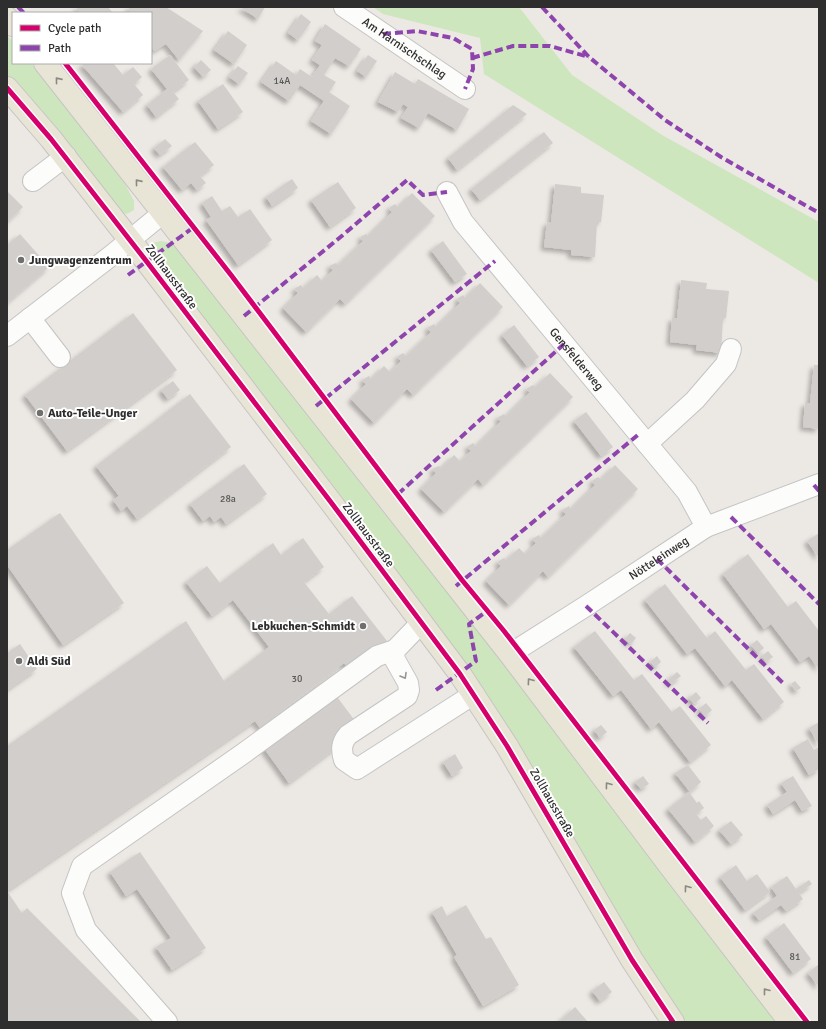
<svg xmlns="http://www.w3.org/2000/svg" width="826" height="1029" viewBox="0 0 826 1029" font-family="Signika,sans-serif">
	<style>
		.grass { fill: #cee6be }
		.building { fill: #d1cecb; filter: url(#shadow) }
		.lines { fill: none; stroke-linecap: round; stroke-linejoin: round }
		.minor-casing { stroke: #c5c4c5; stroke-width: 22 }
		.major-casing { stroke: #c6c5c4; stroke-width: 24 }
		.minor { stroke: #fcfcfb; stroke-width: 20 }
		.major { stroke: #e8e4d6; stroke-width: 22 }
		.quiet { stroke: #8e44ad; stroke-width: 4; stroke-dasharray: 8 4; stroke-linecap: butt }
		.cycleway-casing { stroke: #fff; stroke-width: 8 }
		.cycleway { stroke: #d6006c; stroke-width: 5 }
		.oneway { stroke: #8b8982 }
		.oneway2 { stroke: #959594 }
		.poi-dot { fill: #706f6e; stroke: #fff; stroke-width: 1.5 }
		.labels { text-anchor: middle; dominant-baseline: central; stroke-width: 4; stroke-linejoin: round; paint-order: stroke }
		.number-label { font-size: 10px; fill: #585857 }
		.street-label { font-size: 12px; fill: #2e2e2e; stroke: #fff }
		.poi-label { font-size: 12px; font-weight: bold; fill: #2e2e2e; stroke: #fff; text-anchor: start }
	</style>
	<defs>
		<filter id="shadow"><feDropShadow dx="-3.5" dy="3.5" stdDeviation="2" flood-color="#0004"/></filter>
	</defs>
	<rect width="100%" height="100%" fill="#ece8e4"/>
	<g class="grass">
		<path d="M373 7H519L572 75 662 135 819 222V283L484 74 480 38 383 14Z"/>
		<path d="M7 35 13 42V63H31L44 78 125 184 134 201V210L127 214 115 211 7 81Z"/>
		<path d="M161 241 176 244 291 391 368 493 446 591 507 662 779 1022H677L564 840 147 249 152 243Z"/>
	</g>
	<g class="building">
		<path d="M76 7H108L113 13H80Z"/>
		<path d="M128 7H166L203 31 179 60 166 44 154 51 151 46V13H131Z"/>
		<path d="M240 7H265L258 19Z"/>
		<path d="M301 14 311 22 298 40 288 33Z"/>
		<path d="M325 24 361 49 349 66 335 58 324 75 336 82 329 92 350 106 331 134 311 121 324 101 300 85 289 101 261 82 276 61 296 75 300 69 312 77 320 65 312 60 322 45 315 41Z"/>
		<path d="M228 31 247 45 234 64 214 50Z"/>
		<path d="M170 55 189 80 173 92 179 99 156 117 147 105 167 89 151 69Z"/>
		<path d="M368 55 377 61 366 77 357 71Z"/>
		<path d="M201 60 211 70 203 77 194 67Z"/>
		<path d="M84 63H113L123 75 133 67 142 77 134 84 143 95 123 112 82 65Z"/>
		<path d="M238 66 248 73 239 84 229 77Z"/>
		<path d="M395 72 415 84 418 79 469 109 457 130 428 113 419 128 401 118 408 107 403 104 398 112 378 102Z"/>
		<path d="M223 84 243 112 218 129 198 101Z"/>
		<path d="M513 105 527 114 457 170 448 158Z"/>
		<path d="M544 132 553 143 480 200 471 189Z"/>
		<path d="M165 139 172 146 160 155 154 148Z"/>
		<path d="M195 142 214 165 200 176 206 183 197 190 191 183 182 190 163 167Z"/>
		<path d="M292 179 298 188 272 206 266 197Z"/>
		<path d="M338 182 356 208 330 227 311 200Z"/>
		<path d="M555 184 581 187V193L604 195 601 222H597L595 257 571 255V250L544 247 547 222 551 223Z"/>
		<path d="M7 191 23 207 7 222Z"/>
		<path d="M412 193 435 216 345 304 340 299 306 332 283 308 298 293 294 289 301 285 303 288 317 275 322 281 333 270 329 266 336 263 338 265 363 241 360 237 366 234 368 236 392 212 389 208 395 204 398 207Z"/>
		<path d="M212 196 222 211 230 206 238 217 250 209 272 240 238 265 206 220 211 217 202 203Z"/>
		<path d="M20 234 49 267 7 303V245Z"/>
		<path d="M443 241 467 274 455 282 431 250Z"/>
		<path d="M681 280 707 283 706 289 729 291 726 318H723L721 353 696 350 697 345 670 342 672 318H677Z"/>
		<path d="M480 283 503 307 413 395 407 389 374 423 351 399 366 384 362 380 369 376 371 379 384 366 390 372 401 361 397 357 403 353 406 356 431 332 427 328 434 324 436 327 460 303 457 299 463 295 465 298Z"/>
		<path d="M133 313 177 370 67 451 25 395Z"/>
		<path d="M514 325 539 357 527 366 502 335Z"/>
		<path d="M814 365H819V429L803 427 805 403H810Z"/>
		<path d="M550 373 573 397 483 485 478 479 444 512 421 489 436 473 432 469 439 466 441 468 454 455 460 461 471 451 467 447 473 443 476 446 501 421 497 418 504 414 506 416 530 392 526 389 533 385 535 387Z"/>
		<path d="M173 381 180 390 168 399 161 390Z"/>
		<path d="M190 394 231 447 137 519 127 506 121 511 113 500 119 496 96 466Z"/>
		<path d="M586 412 613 447 601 456 574 421Z"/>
		<path d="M244 464 267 494 226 524 221 517 214 522 210 516 203 521 190 504Z"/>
		<path d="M615 465 638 489 548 577 543 571 509 605 486 581 501 566 497 562 504 558 506 560 519 548 525 554 536 543 532 539 539 535 541 538 566 514 562 510 569 506 571 509 595 485 592 481 598 477 601 479Z"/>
		<path d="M60 513 124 603 63 645 7 565V550Z"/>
		<path d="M819 533V558L807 541Z"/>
		<path d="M303 538 324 567 304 582 329 614 352 596 387 641 350 670 344 663 266 723 277 737 335 694 361 729 289 783 263 747 272 740 262 726 260 728 255 721 7 891V746L186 621 224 681 269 647 233 600 212 616 186 582 207 566 220 583 273 543 281 555Z"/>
		<path d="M748 554 788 607 796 601 819 631V669L809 656 800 662 771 624 764 629 723 574Z"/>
		<path d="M665 584 707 638 715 631 746 670 754 664 784 702 763 719 732 680 725 686 695 648 687 654 645 600Z"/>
		<path d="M595 631 634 680 642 674 672 712 680 706 711 745 690 762 659 722 651 729 621 690 613 696 574 647Z"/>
		<path d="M630 633 636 638 631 644 625 639Z"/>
		<path d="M757 640 764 648 758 653 751 645Z"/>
		<path d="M20 644 37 669 7 690V653Z"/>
		<path d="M768 651 773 657 766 662 762 656Z"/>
		<path d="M657 656 661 662 655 667 650 662Z"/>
		<path d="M677 672 681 676 671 684 668 680Z"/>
		<path d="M795 681 801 688 796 691 791 684Z"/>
		<path d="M696 692 701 698 694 704 689 698Z"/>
		<path d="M706 703 712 710 705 716 699 709Z"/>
		<path d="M819 722V745L809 728Z"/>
		<path d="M601 725 607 732 600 738 594 730Z"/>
		<path d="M808 739 814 750 819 747V769L809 775 793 748Z"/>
		<path d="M455 754 463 768 452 776 443 762Z"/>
		<path d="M688 765 701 782 690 792 675 773Z"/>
		<path d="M643 776 649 784 641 789 635 782Z"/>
		<path d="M793 776 812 806 802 811 795 800 773 814 767 805 787 792 781 783Z"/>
		<path d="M689 792 697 803 699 801 704 808 696 814 701 820 706 816 714 826 695 842 668 809Z"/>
		<path d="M731 821 743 835 731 844 719 830Z"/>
		<path d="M140 852 206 948 172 970 156 947 171 938 137 889 126 896 110 872Z"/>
		<path d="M736 865 747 881 757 874 770 892 745 910 720 877Z"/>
		<path d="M787 876 796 889 809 880 812 884 799 893 803 899 786 911 781 905 759 920 753 913 777 896 771 887Z"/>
		<path d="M7 891 22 913 27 908 141 1022H7Z"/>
		<path d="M466 905 486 939 491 937 519 985 483 1006 454 957 457 955 432 912 442 906 447 916Z"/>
		<path d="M784 923 811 959 793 973 766 937Z"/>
		<path d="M819 964V987L808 973Z"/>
		<path d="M604 982 612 992 600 1001 592 991Z"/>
		<path d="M575 1007 588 1022H559Z"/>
	</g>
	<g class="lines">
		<g class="minor-casing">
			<g id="minor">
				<path id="s1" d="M344 7 465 89"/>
				<path d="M33 181 66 156"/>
				<path id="s2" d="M447 192 463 222 687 492 706 527"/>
				<path d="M30 318 60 357"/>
				<path d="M7 336 112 255 163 213"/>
				<path d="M647 444 695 400 726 364 731 349"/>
				<path d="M422 622 395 650 394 658 408 683 409 690 407 696 348 735C341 743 341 750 344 760L357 769 474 694"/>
				<path id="s3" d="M510 654 586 606 706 527 819 484"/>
				<path d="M167 1022 86 930 72 893 82 866 244 753 377 656 395 650"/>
			</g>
		</g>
		<g class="major-casing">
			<g id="major">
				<path d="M7 18 13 25"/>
				<path d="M45 63 510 654 670 866 790 1022"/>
				<path d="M7 88 51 139 147 262 330 501 460 674 507 746 632 960 673 1022"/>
			</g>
		</g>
		<use href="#minor" class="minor"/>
		<use href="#major" class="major"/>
		<g class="quiet">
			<path d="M18 7 24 13"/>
			<path d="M542 7 589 57 665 120 721 157 819 213"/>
			<path d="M383 34 417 31 453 38 472 49 473 69 465 89"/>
			<path d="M472 58 513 46H550L589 57"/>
			<path d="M128 275 194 227"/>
			<path d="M244 316 343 235 407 180 423 195 447 192"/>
			<path d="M316 406 495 261"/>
			<path d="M814 485 819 491"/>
			<path d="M398 494 564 344"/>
			<path d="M731 517 819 604"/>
			<path d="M657 559 784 684"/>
			<path d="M456 586 639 434"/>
			<path d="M586 606 708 723"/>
			<path d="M436 690 476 661 469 624 487 611"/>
		</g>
		<g class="cycleway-casing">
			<g id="cycleway">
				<path d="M65 63 231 275 462 580 504 631 807 1022"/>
				<path d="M7 88 51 139 147 262 330 501 460 674 507 746 632 960 673 1022"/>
			</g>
		</g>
		<use href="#cycleway" class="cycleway"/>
	</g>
	<defs><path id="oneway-chevron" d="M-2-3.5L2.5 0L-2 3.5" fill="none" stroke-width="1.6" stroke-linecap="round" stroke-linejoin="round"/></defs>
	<g class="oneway">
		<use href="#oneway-chevron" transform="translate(58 80) rotate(-129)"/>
		<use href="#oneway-chevron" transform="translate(138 182) rotate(-129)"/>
		<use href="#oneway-chevron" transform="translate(530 681) rotate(-126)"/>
		<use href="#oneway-chevron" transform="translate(608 785) rotate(-127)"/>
		<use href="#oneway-chevron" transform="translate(687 888) rotate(-127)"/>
		<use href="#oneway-chevron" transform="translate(766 991) rotate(-128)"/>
	</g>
	<use class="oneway2" href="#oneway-chevron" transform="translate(404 676) rotate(60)"/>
	<g class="poi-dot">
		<circle cx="21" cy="260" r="4"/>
		<circle cx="40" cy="413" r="4"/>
		<circle cx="363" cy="626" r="4"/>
		<circle cx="19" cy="661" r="4"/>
	</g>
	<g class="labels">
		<g class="number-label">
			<text x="282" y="81">14A</text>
			<text x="228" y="499">28a</text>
			<text x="297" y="679">30</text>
			<text x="795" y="957">81</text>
		</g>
		<g class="street-label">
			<text stroke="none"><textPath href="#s1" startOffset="73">Am Harnischschlag</textPath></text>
			<text transform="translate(171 277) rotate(53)">Zollhausstraße</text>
			<text stroke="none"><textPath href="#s2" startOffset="212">Gensfelderweg</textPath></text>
			<text transform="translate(368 535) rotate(53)">Zollhausstraße</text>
			<text stroke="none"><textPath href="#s3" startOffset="177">Nötteleinweg</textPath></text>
			<text transform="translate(552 803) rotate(60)">Zollhausstraße</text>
		</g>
		<g class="poi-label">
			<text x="29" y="260">Jungwagenzentrum</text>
			<text x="48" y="413">Auto-Teile-Unger</text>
			<text x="355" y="626" text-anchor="end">Lebkuchen-Schmidt</text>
			<text x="27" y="661">Aldi Süd</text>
		</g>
	</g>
	<rect width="826" height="1029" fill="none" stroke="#2e2e2e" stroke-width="16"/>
	<rect x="12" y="12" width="140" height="52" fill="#ffffff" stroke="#ababab"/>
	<rect x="20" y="25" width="20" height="6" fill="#d6006c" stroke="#ababab"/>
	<text x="48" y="32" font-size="12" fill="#2e2e2e">Cycle path</text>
	<rect x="20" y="45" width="20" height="6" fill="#8e44ad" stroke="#ababab"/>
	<text x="48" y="52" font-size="12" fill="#2e2e2e">Path</text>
</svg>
